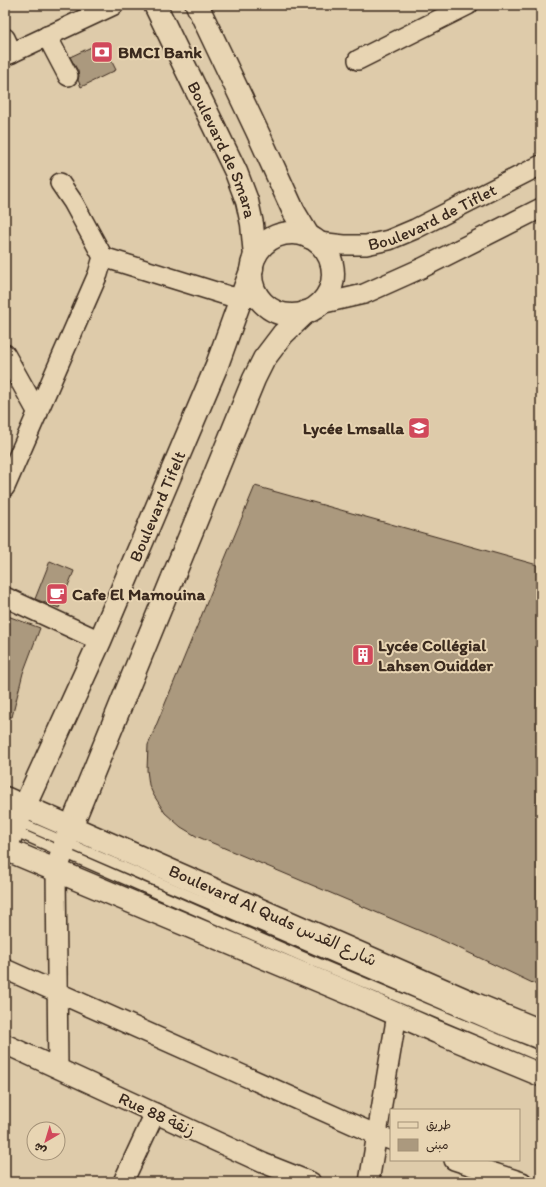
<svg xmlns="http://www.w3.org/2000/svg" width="546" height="1187" viewBox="0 0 546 1187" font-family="Itim,'Playpen Sans Arabic',sans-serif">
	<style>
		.building { fill: #ab997e; stroke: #3b2a1e }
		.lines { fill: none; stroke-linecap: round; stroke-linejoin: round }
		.service-casing { stroke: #3b2a1e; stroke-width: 12 }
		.minor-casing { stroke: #3b2a1e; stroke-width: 22 }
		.tertiary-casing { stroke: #3b2a1e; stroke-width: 25 }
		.primary-casing { stroke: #3b2a1e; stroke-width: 25 }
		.service { stroke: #e8d5b3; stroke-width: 9 }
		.minor { stroke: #e8d5b3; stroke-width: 19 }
		.tertiary { stroke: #e8d5b3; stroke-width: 22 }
		.primary { stroke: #e8d5b3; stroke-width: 22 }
		.labels { text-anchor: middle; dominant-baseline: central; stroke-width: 4; stroke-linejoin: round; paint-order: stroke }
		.poi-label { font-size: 17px; font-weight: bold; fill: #3b2a1e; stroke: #e8d5b3; text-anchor: start }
		.street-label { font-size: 17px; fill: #3b2a1e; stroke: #e8d5b3 }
	</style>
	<rect width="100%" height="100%" fill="#decbaa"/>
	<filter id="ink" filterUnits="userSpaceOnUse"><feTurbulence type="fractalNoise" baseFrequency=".025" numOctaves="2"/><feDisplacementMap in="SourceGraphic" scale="8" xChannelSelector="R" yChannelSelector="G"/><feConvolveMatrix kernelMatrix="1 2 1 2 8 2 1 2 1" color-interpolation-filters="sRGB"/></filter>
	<g filter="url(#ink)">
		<g class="building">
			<path d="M102 42 116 70 81 87 78 80 79 76 78 71 70 57Z"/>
			<path d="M255 486 541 566V987L444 941 196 836 181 827 165 813 153 794 149 785 147 770 148 745Z"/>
			<path d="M50 561 74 571 59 608 35 599Z"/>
			<path d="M5 615 40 628 23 673 12 717 5 716Z"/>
		</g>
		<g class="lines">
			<g class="service-casing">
				<g id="service">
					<path d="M5 816 502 1030 541 1045"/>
					<path d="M14 831 301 956 541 1057"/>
				</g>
			</g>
			<g class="minor-casing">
				<g id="minor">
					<path d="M47 36 68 76"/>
					<path d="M5 38 12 53"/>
					<path d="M5 56 114 5"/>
					<path d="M358 60 468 5"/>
					<path id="s1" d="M318 242 344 245H366L389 240 415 229 541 165"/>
					<path d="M103 257 229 296 241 298 259 297"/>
					<path d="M320 304 364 294 422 268 541 208"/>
					<path d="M5 354 38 413"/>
					<path d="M5 487 98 274 103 257 73 202 60 183"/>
					<path d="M5 597 100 641"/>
					<path d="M56 871 58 1068"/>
					<path d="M5 969 377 1135 391 1140"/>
					<path d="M5 1044 263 1163 311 1182"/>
					<path d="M454 1160 522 1182"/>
					<path d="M123 1182 155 1113"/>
					<path d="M369 1182 397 1014"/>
				</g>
			</g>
			<g class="tertiary-casing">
				<g id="tertiary">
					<path id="s2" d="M155 5 236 172 247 201 252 224 255 256"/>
					<path d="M197 5 257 131 294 212 309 237"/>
					<circle cx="292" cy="274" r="41"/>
					<path id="s3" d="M5 849 100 641 217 365 252 268"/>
					<path d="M56 871 71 827 254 379 264 359 283 334 306 312"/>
				</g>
			</g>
			<g class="primary-casing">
				<g id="primary">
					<path d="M5 798 475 1004 541 1031"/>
					<path d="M5 849 351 994 437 1032 541 1075"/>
				</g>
			</g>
			<use href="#service" class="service"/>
			<use href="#minor" class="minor"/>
			<use href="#tertiary" class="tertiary"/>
			<use href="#primary" class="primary"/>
		</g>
	</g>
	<defs>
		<g id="bank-square" transform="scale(1.15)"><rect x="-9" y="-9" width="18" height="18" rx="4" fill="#d1495b" stroke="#e8d5b3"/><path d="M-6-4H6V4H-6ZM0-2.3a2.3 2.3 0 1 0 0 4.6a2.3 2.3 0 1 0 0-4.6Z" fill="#fff"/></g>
		<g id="school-square" transform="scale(1.15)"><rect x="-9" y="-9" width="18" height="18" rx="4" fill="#d1495b" stroke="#e8d5b3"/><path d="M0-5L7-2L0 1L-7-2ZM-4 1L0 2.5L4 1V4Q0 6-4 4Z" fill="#fff"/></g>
		<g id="cafe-square" transform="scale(1.15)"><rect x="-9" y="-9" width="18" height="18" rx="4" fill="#d1495b" stroke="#e8d5b3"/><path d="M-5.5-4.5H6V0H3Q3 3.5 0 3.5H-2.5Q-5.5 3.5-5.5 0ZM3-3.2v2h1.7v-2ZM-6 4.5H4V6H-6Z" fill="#fff"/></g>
		<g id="building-square" transform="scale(1.15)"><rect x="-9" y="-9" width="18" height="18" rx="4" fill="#d1495b" stroke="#e8d5b3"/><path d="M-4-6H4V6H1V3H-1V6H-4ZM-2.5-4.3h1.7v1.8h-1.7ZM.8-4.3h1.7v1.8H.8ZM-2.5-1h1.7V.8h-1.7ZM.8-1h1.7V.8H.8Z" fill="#fff"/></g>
	</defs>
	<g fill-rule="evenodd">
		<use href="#bank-square" x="102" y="52"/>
		<use href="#school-square" x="419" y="428"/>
		<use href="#cafe-square" x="57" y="594"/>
		<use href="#building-square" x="363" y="655"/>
	</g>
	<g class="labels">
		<g class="poi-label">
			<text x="118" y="52">BMCI Bank</text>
			<text x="404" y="428" text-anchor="end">Lycée Lmsalla</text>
			<text x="72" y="594">Cafe El Mamouina</text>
			<text x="378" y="645">Lycée Collégial<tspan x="378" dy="20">Lahsen Ouidder</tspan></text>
		</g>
		<g class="street-label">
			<text stroke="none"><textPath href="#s2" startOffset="160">Boulevard de Smara</textPath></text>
			<text stroke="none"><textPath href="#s1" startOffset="120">Boulevard de Tiflet</textPath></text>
			<text stroke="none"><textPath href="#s3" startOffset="375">Boulevard Tifelt</textPath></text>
			<text transform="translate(273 915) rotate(24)">Boulevard Al Quds شارع القدس</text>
			<text transform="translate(157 1114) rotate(25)">Rue 88 زنقة</text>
		</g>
	</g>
	<rect width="546" height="1187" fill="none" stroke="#e8d5b3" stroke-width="20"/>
	<rect x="10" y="10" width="526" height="1167" fill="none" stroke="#3b2a1e" stroke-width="1.5" filter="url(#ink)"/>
	<rect x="390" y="1109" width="130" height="52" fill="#e8d5b3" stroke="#a39177"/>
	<rect x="398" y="1122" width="20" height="6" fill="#e8d5b3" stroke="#a39177"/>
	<text x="426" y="1129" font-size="12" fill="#3b2a1e">طريق</text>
	<rect x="398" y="1139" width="20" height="12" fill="#ab997e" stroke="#a39177"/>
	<text x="426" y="1149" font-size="12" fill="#3b2a1e">مبنى</text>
	<g transform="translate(46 1141) rotate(218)"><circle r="19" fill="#e8d5b3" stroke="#a39177"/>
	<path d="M0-3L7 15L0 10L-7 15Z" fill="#d1495b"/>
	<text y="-6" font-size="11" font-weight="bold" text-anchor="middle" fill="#3b2a1e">ش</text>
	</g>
</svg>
